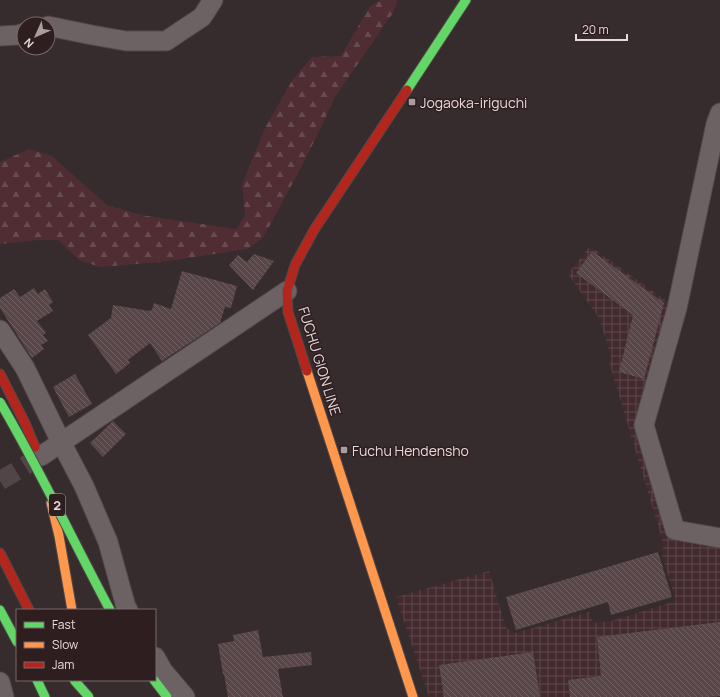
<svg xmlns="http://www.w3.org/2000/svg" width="720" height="697" viewBox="0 0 720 697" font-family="Manrope,sans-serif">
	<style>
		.industrial { fill: url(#industrial-grid) }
		.forest { fill: url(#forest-firs) }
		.building { fill: url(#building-back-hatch) }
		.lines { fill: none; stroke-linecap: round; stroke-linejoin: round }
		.street-tunnel { stroke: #514547; stroke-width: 19; stroke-dasharray: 19 10; stroke-linecap: butt }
		.street-casing { stroke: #514849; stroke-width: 21 }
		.fast-casing { stroke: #514849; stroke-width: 11 }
		.slow-casing { stroke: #514849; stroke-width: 11 }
		.jam-casing { stroke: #514849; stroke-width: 11 }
		.street { stroke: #6c6264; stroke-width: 19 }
		.fast { stroke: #63d668; stroke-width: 9 }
		.slow { stroke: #ff974d; stroke-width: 9 }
		.jam { stroke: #b3261e; stroke-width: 9 }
		.fast-bridge-casing { stroke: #514849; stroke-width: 11; stroke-linecap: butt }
		.fast-bridge { stroke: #63d668; stroke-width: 9 }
		.poi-dot { fill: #a99d9e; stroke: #2f1e20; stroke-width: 1.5 }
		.labels { text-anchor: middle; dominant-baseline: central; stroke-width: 3; stroke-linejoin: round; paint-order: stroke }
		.shield { fill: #2f1e20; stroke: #b0a2a3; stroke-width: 1 }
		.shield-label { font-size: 13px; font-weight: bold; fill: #e7dadb }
		.poi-label { font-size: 14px; fill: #e7dadb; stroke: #2f1e20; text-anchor: start }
		.street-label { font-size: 14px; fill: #e7dadb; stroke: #2f1e20 }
	</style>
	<defs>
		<pattern id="industrial-grid" width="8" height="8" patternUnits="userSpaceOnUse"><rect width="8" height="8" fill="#422a2e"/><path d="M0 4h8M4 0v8" fill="none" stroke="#5d484c"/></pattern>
		<pattern id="forest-firs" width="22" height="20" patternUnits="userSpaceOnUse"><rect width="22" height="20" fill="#4f2d33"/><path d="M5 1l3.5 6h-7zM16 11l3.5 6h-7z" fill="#684b50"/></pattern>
		<pattern id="building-back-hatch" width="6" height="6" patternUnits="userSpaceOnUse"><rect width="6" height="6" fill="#584649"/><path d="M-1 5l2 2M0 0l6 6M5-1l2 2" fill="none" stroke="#706063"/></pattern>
	</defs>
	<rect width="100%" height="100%" fill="#362b2d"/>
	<path class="industrial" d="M590 246 669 303 636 422 671 535 720 544V697H429L396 597 489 571 506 628 516 633 589 612 593 623 611 621 676 601 661 552 664 546 609 362 611 356 599 318 568 274Z"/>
	<path class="forest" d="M381 0H398L393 13 335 97 324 121 302 166 263 238 247 249 162 262 100 267 79 260 58 240H39L0 244V162L29 149 52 156 107 205 141 215 236 229 245 216 242 184 266 126 293 79 312 57 341 56 370 6Z"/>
	<g class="building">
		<path d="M592 251 664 303 644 379 619 372 633 315 576 273Z"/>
		<path d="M254 254 274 261 253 290 229 265 238 255 247 262Z"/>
		<path d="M182 271 237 286 231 308 225 307 220 323 162 361 150 343 128 360 130 363 116 374 88 335 111 318 113 305 150 311V310H152L154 303 171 309Z"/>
		<path d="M34 288 38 294 45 289 53 302 49 305 53 311 37 321 46 333 43 335 48 341 41 345 44 349 32 358 0 308V298L14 289 20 297Z"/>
		<path d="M75 374 92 404 69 417 53 387Z"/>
		<path d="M113 421 126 434 103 457 90 443Z"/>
		<path d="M658 552 672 597 611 615 608 602 516 630 506 597Z"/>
		<path d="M720 622V696L708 697H570L568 680 601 676 597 637Z"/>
		<path d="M258 630 263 657 311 652 312 665 278 669 283 697H228L224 674H223L218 644 234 641 233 635Z"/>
		<path d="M533 652 540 697H444L439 665Z"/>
	</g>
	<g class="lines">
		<path class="street-tunnel" d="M0 481 41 456"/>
		<g class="street-casing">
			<g id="street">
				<path d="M48 26 92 35 126 41H166L202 17 213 0"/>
				<path d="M0 36 18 35 24 33"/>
				<path d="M720 113 716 124 677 308 644 425 675 530 720 538"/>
				<path d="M0 330 25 368 61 442 84 486 108 542 126 607 128 610"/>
				<path d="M41 456 287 291"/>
				<path d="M155 657 163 671 185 697"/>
				<path d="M0 682 4 697"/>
			</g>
		</g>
		<g class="fast-casing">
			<g id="fast">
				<path d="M407 90 466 0"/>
				<path d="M0 610 17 642"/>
				<path d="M37 680 45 697"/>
				<path d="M154 680 167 697"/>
			</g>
		</g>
		<g class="slow-casing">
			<g id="slow">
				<path d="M307 371 413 697"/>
				<path d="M51 503 59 536 72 610"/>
			</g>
		</g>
		<g class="jam-casing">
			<g id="jam">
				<path d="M307 371 288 312 287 291 295 265 314 230 407 90"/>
				<path d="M0 374 25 423 35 447"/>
				<path d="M0 553 29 610"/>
			</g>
		</g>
		<use href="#street" class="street"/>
		<use href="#fast" class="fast"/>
		<use href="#slow" class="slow"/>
		<use href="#jam" class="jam"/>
		<g class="fast-bridge-casing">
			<g id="fast-bridge">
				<path d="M0 402C40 470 73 541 110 610"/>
				<path d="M74 680 89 697"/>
			</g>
		</g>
		<use href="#fast-bridge" class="fast-bridge"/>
	</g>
	<g class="poi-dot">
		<rect x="408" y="98" width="8" height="8" rx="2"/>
		<rect x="340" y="446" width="8" height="8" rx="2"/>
	</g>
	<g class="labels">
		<rect class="shield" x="49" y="494" width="16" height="22" rx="3"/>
		<g class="shield-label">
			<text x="57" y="505">2</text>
		</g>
		<g class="poi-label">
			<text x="420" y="102">Jogaoka-iriguchi</text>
			<text x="352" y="450">Fuchu Hendensho</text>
		</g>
		<g class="street-label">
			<text transform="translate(320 361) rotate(73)">FUCHU GION LINE</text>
		</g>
	</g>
	<rect x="16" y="609" width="140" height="72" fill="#2f1e20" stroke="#79696b"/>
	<rect x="24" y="622" width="20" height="6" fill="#63d668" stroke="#79696b"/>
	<text x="52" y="629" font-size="12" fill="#e7dadb">Fast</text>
	<rect x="24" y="642" width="20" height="6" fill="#ff974d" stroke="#79696b"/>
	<text x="52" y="649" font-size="12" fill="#e7dadb">Slow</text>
	<rect x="24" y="662" width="20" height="6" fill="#b3261e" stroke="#79696b"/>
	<text x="52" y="669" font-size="12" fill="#e7dadb">Jam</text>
	<g transform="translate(36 36) rotate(225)"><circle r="19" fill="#2f1e20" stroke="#79696b"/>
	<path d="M0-3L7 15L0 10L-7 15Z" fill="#a99d9e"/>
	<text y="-6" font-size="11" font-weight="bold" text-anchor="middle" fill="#e7dadb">N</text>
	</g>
	<path d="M576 34v6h51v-6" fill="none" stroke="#e7dadb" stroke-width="2"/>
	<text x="582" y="34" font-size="12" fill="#e7dadb" stroke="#2f1e20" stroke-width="3" paint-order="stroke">20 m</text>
</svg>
